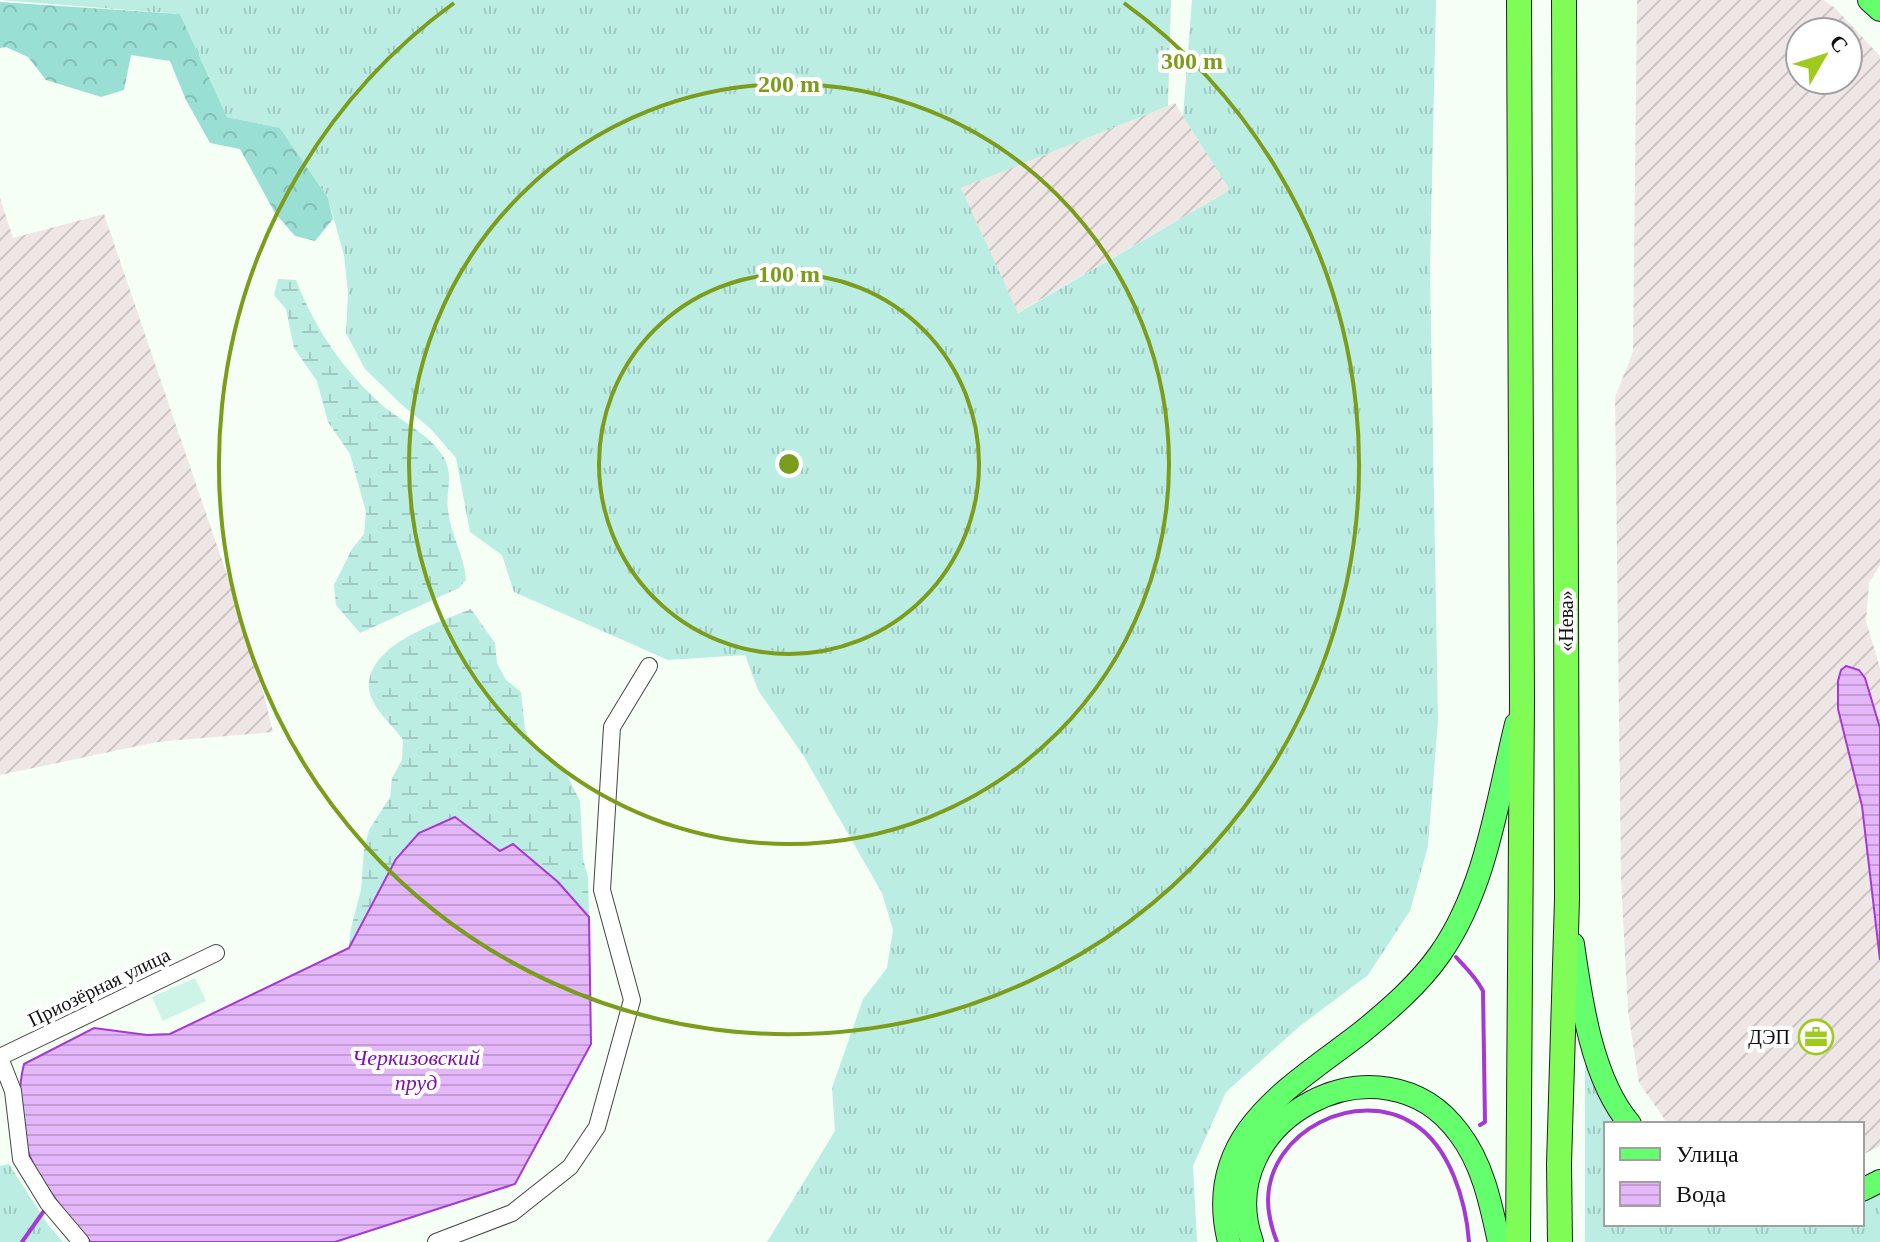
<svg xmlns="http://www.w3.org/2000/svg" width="1880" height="1242" viewBox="0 0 1880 1242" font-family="'Times New Roman',serif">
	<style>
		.industrial { fill: url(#industrial-furrows); fill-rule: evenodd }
		.grass { fill: url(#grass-tufts) }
		.forest { fill: url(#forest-crowns) }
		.wetland { fill: url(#wetland-marsh) }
		.pitch { fill: #cdf4e6 }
		.water { fill: url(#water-rules); stroke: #a638d6; stroke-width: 2 }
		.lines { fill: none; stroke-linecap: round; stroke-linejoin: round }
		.stream { stroke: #a638d6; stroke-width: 4 }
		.minor-casing { stroke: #444; stroke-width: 18 }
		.major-casing { stroke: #222; stroke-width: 24 }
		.highway-casing { stroke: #222; stroke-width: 26 }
		.minor { stroke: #fff; stroke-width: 16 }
		.major { stroke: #65ff6d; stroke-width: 22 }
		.highway { stroke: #7ffc56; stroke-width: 24 }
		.ring { fill: none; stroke: #7c9c1b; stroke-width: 4 }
		.labels { text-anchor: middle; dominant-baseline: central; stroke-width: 8; stroke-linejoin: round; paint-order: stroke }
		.street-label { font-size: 20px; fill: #111; stroke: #fff }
		.poi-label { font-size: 20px; fill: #111; stroke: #fff; text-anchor: end }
		.water-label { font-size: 22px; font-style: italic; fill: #8310ad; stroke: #fff }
		.centre { fill: #7c9c1b; stroke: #fff; stroke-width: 4 }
		.ring-label { font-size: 24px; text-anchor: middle; font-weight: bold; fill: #7c9c1b; stroke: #fff; stroke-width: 8; stroke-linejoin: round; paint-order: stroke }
	</style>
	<defs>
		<pattern id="industrial-furrows" width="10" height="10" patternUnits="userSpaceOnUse" patternTransform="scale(2)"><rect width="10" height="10" fill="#efe7e5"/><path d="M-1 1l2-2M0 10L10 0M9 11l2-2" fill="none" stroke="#ccc5c3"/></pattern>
		<pattern id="grass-tufts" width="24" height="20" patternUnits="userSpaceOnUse" patternTransform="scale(2)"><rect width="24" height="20" fill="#bbede2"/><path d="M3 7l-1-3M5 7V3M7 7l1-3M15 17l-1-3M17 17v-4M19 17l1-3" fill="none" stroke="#a0cac1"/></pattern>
		<pattern id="forest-crowns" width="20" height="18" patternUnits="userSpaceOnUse" patternTransform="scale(2)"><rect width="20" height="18" fill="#99dfd4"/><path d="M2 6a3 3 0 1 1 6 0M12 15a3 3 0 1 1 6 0" fill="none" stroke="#83beb5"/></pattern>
		<pattern id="wetland-marsh" width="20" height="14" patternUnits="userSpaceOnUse" patternTransform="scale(2)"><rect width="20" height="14" fill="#bbede2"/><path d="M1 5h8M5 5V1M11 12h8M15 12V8" fill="none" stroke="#a0cac1"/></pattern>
		<pattern id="water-rules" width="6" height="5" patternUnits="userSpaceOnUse" patternTransform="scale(2)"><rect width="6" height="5" fill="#e4b6fa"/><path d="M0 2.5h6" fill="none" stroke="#c39bd5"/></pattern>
	</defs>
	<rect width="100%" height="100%" fill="#f5fff6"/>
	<g class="industrial">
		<path d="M1637 0H1823L1835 8 1880 56V565L1869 583 1866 621 1880 668V1146L1862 1155V1124H1668L1639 1083 1628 1011 1621 880 1615 397 1633 352ZM1800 32H1848V80H1800Z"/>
		<path d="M1175 103 1230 190 1017 313 961 188Z"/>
		<path d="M0 198 13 238 104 214 254 654 273 732 157 742 0 775Z"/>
	</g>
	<g class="grass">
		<path d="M0 0H1171L1168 106 961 188 1018 313 1230 190 1183 116 1192 0H1436L1430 270 1438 721 1428 846 1410 911 1368 975 1300 1026 1226 1092 1193 1166 1197 1242H767L835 1131 832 1088 863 999 887 968 893 930 882 893 803 755 758 690 745 655 668 660 514 592 502 555 470 532 456 458 431 429 401 404 365 369 346 333 348 293 344 255 328 198 280 128 227 117 180 14Z"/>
		<path d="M1585 1059 1593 1081 1619 1124H1606V1224H1862V1197L1880 1189V1242H1585Z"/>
		<path d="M9 1164 48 1225 63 1242H0V1166Z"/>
	</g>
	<path class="forest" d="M0 2 180 14 227 117 280 128 328 198 333 219 315 241 295 236 275 213 240 149 210 143 186 100 170 61 131 55 124 90 101 97 46 80 28 57 6 47 0 48Z"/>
	<g class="wetland">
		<path d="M278 279 296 280C315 329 343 370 382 405 401 421 430 435 443 456 455 477 445 490 448 510 451 536 464 554 466 580L459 588 360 633 336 605 334 585 352 549 364 534 366 512 350 454 328 422 317 381 294 348 286 309 274 295Z"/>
		<path d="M471 609 495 643 497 663 506 680 521 692 525 729 532 746 547 759 563 767 580 801 583 859 588 877 589 917 557 882 513 845 349 948 351 928 361 890 364 850 369 830 390 797 392 778 402 760 403 740C393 725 370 707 369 688 367 644 440 622 471 609Z"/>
	</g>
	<path class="pitch" d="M195 978 206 1001 163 1021 152 997Z"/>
	<g class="water">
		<path d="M1846 666 1859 670 1865 678 1880 728V960L1862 806 1838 709V681L1841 670Z"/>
		<path d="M455 817 500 851 513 844 558 882 589 917 591 1044 515 1184 335 1242H91L84 1237C68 1215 49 1193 36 1169 19 1140 16 1096 24 1064L94 1028 147 1035 170 1034 349 948 396 859 419 833Z"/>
	</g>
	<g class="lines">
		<g class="stream">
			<path d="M1456 957C1466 968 1476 977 1483 991L1485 1122 1480 1125"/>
			<path d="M22 1242 46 1208"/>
			<path d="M1277 1242C1272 1229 1268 1215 1268 1200 1269 1131 1357 1087 1414 1124 1450 1147 1466 1201 1469 1242"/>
		</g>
		<g class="minor-casing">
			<g id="minor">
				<path d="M0 1057 216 953"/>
				<path d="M0 1058 13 1091 21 1159 48 1203 81 1242"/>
				<path d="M436 1242 512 1213 570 1167 597 1127 632 1000 602 890 612 727 649 666"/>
			</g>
		</g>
		<g class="major-casing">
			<g id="major">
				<path d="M1869 0 1880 10"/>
				<path d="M1573 944C1581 1001 1592 1080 1630 1124"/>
				<path d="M1862 1190 1880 1181"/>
				<path d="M1229 1242C1202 1134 1290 1088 1362 1032 1390 1009 1419 984 1440 954 1486 888 1497 802 1516 724"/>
				<path d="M1252 1242C1209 1120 1382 1028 1459 1133 1483 1164 1491 1205 1499 1242"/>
			</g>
		</g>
		<g class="highway-casing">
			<g id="highway">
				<path d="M1518 1242 1522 700 1519 0"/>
				<path d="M1560 1242 1559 1164 1567 899 1564 0"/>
			</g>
		</g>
		<use href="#minor" class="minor"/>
		<use href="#major" class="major"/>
		<use href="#highway" class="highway"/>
	</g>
	<g class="ring">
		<circle cx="789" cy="464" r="190"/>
		<circle cx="789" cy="464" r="380"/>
		<path d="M1124 3A570 570 0 1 1 454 3"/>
	</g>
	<defs>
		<g id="office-ring" transform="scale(1.8)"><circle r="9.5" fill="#fff" stroke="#a0cb1e" stroke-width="1.5"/><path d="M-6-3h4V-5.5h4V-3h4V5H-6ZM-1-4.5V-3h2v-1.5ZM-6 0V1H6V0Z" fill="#a0cb1e"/></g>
	</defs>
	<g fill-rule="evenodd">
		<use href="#office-ring" x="1816" y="1037"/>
	</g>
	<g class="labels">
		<g class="street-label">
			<text transform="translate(1566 621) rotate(-90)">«Нева»</text>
			<text transform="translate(99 987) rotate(-26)">Приозёрная улица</text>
		</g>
		<g class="poi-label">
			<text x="1790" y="1037">ДЭП</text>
		</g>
		<g class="water-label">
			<text x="416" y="1057">Черкизовский<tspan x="416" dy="25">пруд</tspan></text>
		</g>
	</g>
	<circle cx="789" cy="464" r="12" class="centre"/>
	<g class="ring-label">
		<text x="1192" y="69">300 m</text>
		<text x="789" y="92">200 m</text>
		<text x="789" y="282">100 m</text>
	</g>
	<rect x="1604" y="1122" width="260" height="104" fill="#ffffff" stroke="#a0a0a0" stroke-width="2"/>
	<rect x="1620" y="1148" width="40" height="12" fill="#65ff6d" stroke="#a0a0a0" stroke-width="2"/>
	<text x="1676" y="1162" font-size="24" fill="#111111">Улица</text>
	<rect x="1620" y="1182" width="40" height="24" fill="url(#water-rules)" stroke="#a0a0a0" stroke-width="2"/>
	<text x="1676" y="1202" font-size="24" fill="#111111">Вода</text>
	<g transform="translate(1824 56) rotate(51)"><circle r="38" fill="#ffffff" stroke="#a0a0a0" stroke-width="2"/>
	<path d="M0-6L14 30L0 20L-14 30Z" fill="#a0cb1e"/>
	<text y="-12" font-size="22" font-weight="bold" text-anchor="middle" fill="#111111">С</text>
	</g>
</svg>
